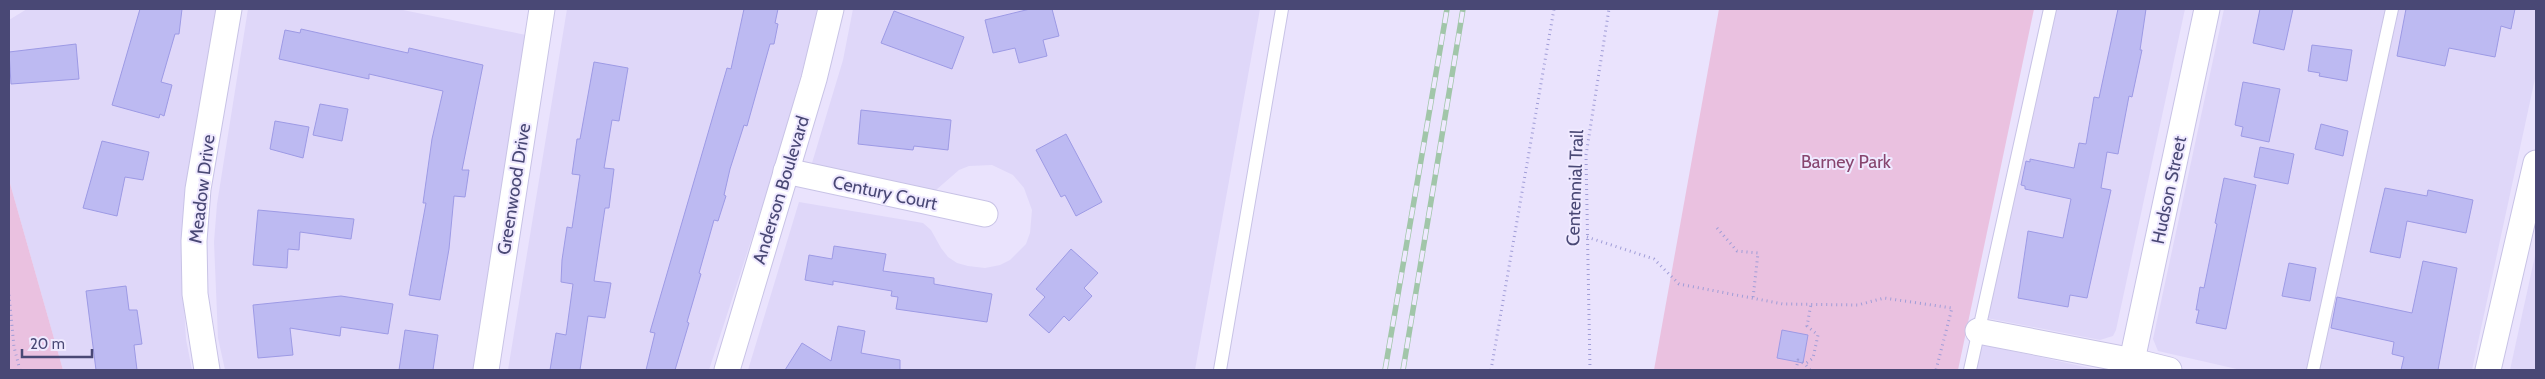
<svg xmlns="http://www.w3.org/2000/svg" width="2545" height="379" viewBox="0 0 2545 379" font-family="Cabin,sans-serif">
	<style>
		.residential { fill: #dfd7f9 }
		.green { fill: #eac1e0 }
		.building { fill: #bdbaf2; stroke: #9d9ae5 }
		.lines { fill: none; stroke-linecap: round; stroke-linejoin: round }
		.lane-casing { stroke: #c8c3e6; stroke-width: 14 }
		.street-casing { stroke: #c8c3e6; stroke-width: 27 }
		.path { stroke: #a09dd7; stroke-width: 3; stroke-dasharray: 1 4; stroke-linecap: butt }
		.lane { stroke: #fff; stroke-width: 12 }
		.street { stroke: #fff; stroke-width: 25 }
		.rail-casing { stroke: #a1c6a9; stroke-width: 5.5 }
		.rail { stroke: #efe9ff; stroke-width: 4; stroke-dasharray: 11; stroke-linecap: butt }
		.labels { text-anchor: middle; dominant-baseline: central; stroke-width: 4; stroke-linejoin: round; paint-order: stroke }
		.park-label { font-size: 18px; fill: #87456f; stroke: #efe9ff }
		.street-label { font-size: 18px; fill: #494875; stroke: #efe9ff }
	</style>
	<rect width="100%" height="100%" fill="#eae3fd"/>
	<g class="residential">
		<path d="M27 9H217L190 173 181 255 186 339 192 370H63L9 180V20Z"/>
		<path d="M248 9H398L526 35 474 370H225L218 338 214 242 217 204Z"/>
		<path d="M567 9H817L813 32 777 161 709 370H508Z"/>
		<path d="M853 9H1260L1195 370H748L799 202 923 223 931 230 941 248 948 257 957 263 968 266 985 268 1000 265 1010 260 1026 244 1030 233 1032 210 1024 188 1013 175 992 165 969 166 959 170 936 190 928 192 809 173 843 60Z"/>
		<path d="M2043 9H2185L2116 330 2113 336 2100 340 1976 316Z"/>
		<path d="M2224 9H2536V74L2472 370H2241L2158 351 2153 339Z"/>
		<path d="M2536 251V370H2510Z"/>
		<path d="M1976 343 2094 369 2095 370H1970Z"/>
	</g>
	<g class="green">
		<path d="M1719 9H2034L1958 370H1654Z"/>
		<path d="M9 180 63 370H9Z"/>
	</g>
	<g class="building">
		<path d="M140 9H182L179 34H175L161 82 172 85 164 116 160 114 159 118 112 105Z"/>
		<path d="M744 9H778L775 23 778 24 774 44H770L747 126 744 125 730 169 724 195 726 196 718 221 714 220 699 273 701 274 687 322 689 323 675 370H646L655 333 650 332 727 68 731 69Z"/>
		<path d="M1030 9H1052L1059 36 1043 40 1047 56 1019 63 1015 48 993 53 985 20Z"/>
		<path d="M2118 9H2146L2140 50H2142L2132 97 2129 96 2118 154 2107 152 2101 188 2111 190 2087 298 2070 295 2068 307 2018 298 2028 231 2063 238 2071 199 2025 189V186L2021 185 2026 161 2030 162V159L2074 168 2079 143 2086 144 2094 97 2099 98Z"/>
		<path d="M2260 9H2293L2284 50 2253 43Z"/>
		<path d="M2406 9H2515L2511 29 2501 26 2495 57 2449 48 2445 66 2397 56Z"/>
		<path d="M894 11 964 37 952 69 881 43Z"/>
		<path d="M301 29 408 53 409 48 483 65 462 170H469L465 197 454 196 449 249 440 300 409 295 426 203H423L432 139 443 91 369 74V79L279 59 285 30 300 33Z"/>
		<path d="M76 44 79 79 11 84 9 52Z"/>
		<path d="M2312 45 2352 50 2347 81 2319 76 2320 73 2308 71Z"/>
		<path d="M594 62 628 68 619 121 612 120 604 168 614 169 609 208H605L594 281 611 283 605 318 588 316 580 370H550L556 333 566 335 573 284 561 282 562 260 567 227 572 228 580 175 572 174 577 139H580Z"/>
		<path d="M2243 82 2280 89 2269 142 2241 136 2243 127 2235 125Z"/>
		<path d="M320 104 348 109 342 141 313 135Z"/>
		<path d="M861 110 951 120 948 150 914 146 913 150 858 144Z"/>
		<path d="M275 121 309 127 303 158 270 149Z"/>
		<path d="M2321 124 2348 131 2343 156 2315 149Z"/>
		<path d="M1066 134 1102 202 1076 216 1065 195 1061 197 1036 150Z"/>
		<path d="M102 141 149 152 143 180 125 177 117 216 83 208Z"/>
		<path d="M2260 147 2294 154 2288 184 2254 177Z"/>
		<path d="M2224 178 2256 185 2226 329 2196 323 2199 310H2196L2200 287 2204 288 2217 224 2215 223Z"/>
		<path d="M2385 188 2427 196 2428 190 2473 200 2466 233 2407 221 2400 258 2370 252Z"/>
		<path d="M258 210 354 219 351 239 300 232 299 250 288 249 287 268 253 265Z"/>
		<path d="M834 246 886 254 883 271 934 278V284L992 294 987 322 896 309 898 297 891 296 892 291 833 281V285L805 280 809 255 832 259Z"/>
		<path d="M1071 249 1098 273 1084 288 1092 296 1069 321 1064 316 1049 333 1029 315 1045 297 1036 289Z"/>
		<path d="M2423 261 2457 268 2438 370H2401L2404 357 2392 354 2394 342 2331 328 2337 297 2412 313Z"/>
		<path d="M2289 263 2316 268 2310 301 2282 296Z"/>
		<path d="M126 286 129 310H137L142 344 134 345 137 370H96L86 291Z"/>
		<path d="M341 296 393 304 388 334 341 327 340 336 290 328 293 355 258 358 253 305Z"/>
		<path d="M838 326 865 331 861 353 900 360V370H785L802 343 831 361Z"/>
		<path d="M405 330 438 335 433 370H399Z"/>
		<path d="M1782 330 1808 335 1803 363 1777 358Z"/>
	</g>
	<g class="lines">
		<g class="lane-casing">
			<g id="lane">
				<path d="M1220 370 1282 9"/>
				<path d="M1970 370 2050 9"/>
				<path d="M2313 370 2392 9"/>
			</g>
		</g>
		<g class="street-casing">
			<g id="street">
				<path d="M786 171 985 214"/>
				<path d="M1978 331 2133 361 2169 370"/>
				<path d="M207 370 195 294 194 241 198 189 229 9"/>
				<path d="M486 370 542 9"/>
				<path d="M727 370 814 79 831 9"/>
				<path d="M2130 370 2207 9"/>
				<path d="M2488 370 2536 163"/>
			</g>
		</g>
		<g class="path">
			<path d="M1717 228 1737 251 1758 253 1753 298"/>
			<path d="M1587 237 1654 259 1679 284 1783 304 1858 305 1884 298 1952 308 1936 370"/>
			<path d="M9 295 14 347 20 370"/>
			<path d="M1491 370 1554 9"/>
			<path d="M1590 370 1586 155 1609 9"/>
			<path d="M1796 370 1798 360 1805 364"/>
			<path d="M1810 370 1805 364 1813 358 1818 335 1807 326 1811 304"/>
		</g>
		<use href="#lane" class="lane"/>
		<use href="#street" class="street"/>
		<g class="rail-casing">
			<g id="rail">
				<path d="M1385 370 1447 9"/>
				<path d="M1403 370 1463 9"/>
			</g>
		</g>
		<use href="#rail" class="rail"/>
	</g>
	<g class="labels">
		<g class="park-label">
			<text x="1846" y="162">Barney Park</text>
		</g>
		<g class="street-label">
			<text transform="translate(1575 188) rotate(-88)">Centennial Trail</text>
			<text transform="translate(202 189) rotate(-83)">Meadow Drive</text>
			<text transform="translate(514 189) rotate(-81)">Greenwood Drive</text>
			<text transform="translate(781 190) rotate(-73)">Anderson Boulevard</text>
			<text transform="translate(2169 190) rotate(-78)">Hudson Street</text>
			<text transform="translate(885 193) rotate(12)">Century Court</text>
		</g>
	</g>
	<rect width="2545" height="379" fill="none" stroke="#494875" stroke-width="20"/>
	<path d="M22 349v8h70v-8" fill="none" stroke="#494875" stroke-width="2.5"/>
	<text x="30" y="349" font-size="15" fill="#494875" stroke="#efe9ff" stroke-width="4" paint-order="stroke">20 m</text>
</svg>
